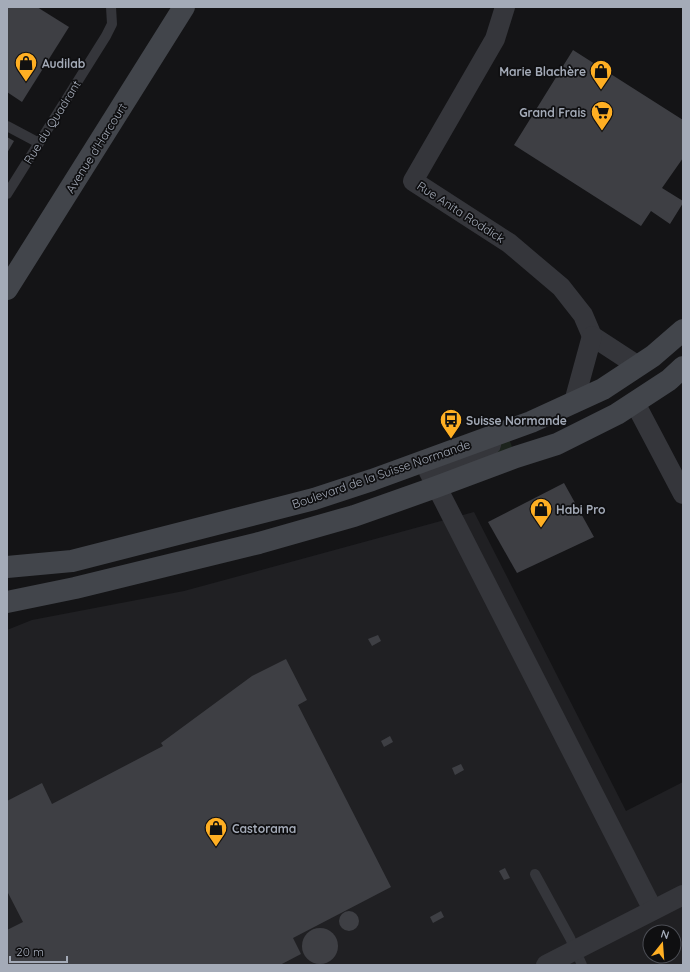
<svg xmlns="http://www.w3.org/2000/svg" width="690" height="972" viewBox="0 0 690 972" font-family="Quicksand,sans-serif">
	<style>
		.built { fill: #202023; fill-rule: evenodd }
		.green { fill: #1c241d }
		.building { fill: #3e3f44 }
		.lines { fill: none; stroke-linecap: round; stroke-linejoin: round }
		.lane { stroke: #35363b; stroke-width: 10 }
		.street { stroke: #35363b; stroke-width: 20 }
		.secondary { stroke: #42454b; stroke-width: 22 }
		.labels { text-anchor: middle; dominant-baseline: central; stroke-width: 3.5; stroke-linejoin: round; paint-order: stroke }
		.poi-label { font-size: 12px; font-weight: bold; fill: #a4abb8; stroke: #0f0f11; text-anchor: start }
		.street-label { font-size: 12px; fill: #a4abb8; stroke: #0f0f11 }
	</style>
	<rect width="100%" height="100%" fill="#141416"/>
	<path class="built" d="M474 512 626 811 683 782V965H7V630L32 620 184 591ZM650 932H674V956H650Z"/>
	<path class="green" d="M509 439 513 449 437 473 503 441Z"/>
	<g class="building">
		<path d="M7 7H37L69 27 22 102 7 92Z"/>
		<path d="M573 50 683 120V158L662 188 683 201V203L670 224 651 211 641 226 514 145Z"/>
		<path d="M7 137 14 141 7 153Z"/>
		<path d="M564 483 594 537 517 573 488 522Z"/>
		<path d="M378 635 381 641 372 646 368 639Z"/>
		<path d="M286 659 307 700 298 705 391 887 293 938 301 954 280 965H242L241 964 240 965H7V930L23 922 7 891V801L42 783 52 804 163 746 161 743 252 676Z"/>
		<path d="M390 736 393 742 384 747 381 741Z"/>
		<path d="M461 764 464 770 455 775 452 768Z"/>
		<path d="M505 868 510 878 504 880 499 871Z"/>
		<circle cx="349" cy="921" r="10"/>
		<path d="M441 911 444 917 433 923 430 917Z"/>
		<circle cx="320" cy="946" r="18"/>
	</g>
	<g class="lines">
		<g class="lane">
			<path d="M7 126 39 143"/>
			<path d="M7 194 106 36 112 24 111 7"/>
			<path d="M535 874 570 938 582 965"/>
		</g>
		<g class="street">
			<path d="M505 7 495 39 413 181 509 243 561 287 583 315 592 336 638 366"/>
			<path d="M574 402 592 336"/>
			<path d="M635 403 683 494"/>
			<path d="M491 445 486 449 429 472 444 501 653 910"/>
			<path d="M546 965 683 895"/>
		</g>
		<g class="secondary">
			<path d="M7 289 184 7"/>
			<path d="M7 567 72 561 314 499 372 480 531 422 603 389 653 356 683 330"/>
			<path d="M7 602 75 588 259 543 354 516 436 487 516 457 557 444 617 414 669 380 683 367"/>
		</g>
	</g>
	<defs>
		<g id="shop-pin" transform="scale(1.15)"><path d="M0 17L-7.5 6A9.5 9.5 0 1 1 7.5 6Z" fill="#ffaf23" stroke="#0f0f11"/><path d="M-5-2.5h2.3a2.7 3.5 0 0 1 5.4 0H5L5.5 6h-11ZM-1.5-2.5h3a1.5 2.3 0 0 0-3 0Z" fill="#111"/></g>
		<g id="supermarket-pin" transform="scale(1.15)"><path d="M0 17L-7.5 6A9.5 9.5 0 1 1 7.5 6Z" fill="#ffaf23" stroke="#0f0f11"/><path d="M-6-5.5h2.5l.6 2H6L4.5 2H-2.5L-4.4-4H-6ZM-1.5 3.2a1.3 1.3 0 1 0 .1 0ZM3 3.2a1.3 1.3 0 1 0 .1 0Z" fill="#111"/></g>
		<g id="bus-pin" transform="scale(1.15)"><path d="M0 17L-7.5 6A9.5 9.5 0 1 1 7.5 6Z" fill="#ffaf23" stroke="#0f0f11"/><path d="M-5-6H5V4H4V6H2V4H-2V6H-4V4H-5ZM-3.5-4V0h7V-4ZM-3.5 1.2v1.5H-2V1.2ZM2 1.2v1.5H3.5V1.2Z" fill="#111"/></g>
	</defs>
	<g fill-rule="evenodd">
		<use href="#shop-pin" x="26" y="63"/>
		<use href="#shop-pin" x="601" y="71"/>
		<use href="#supermarket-pin" x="602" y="112"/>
		<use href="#bus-pin" x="451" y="420"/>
		<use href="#shop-pin" x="541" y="509"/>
		<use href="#shop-pin" x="216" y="828"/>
	</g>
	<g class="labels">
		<g class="poi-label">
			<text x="42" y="63">Audilab</text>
			<text x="586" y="71" text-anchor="end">Marie Blachère</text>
			<text x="586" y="112" text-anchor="end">Grand Frais</text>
			<text x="466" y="420">Suisse Normande</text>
			<text x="556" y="509">Habi Pro</text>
			<text x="232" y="828">Castorama</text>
		</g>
		<g class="street-label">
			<text transform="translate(52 122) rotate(-58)">Rue du Quadrant</text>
			<text transform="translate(96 148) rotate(-58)">Avenue d'Harcourt</text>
			<text transform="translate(461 212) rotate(33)">Rue Anita Roddick</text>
			<text transform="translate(381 474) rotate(-19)">Boulevard de la Suisse Normande</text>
		</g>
	</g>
	<rect width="690" height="972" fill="none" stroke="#a4abb8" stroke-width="16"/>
	<g transform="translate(662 944) rotate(17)"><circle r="19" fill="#0f0f11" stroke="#4b4d54"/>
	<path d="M0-3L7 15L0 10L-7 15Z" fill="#ffaf23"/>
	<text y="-6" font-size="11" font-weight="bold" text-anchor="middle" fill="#a4abb8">N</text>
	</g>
	<path d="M10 956v6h57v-6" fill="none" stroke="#a4abb8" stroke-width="2"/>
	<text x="16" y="956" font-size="12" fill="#a4abb8" stroke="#0f0f11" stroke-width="3" paint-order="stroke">20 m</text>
</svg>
